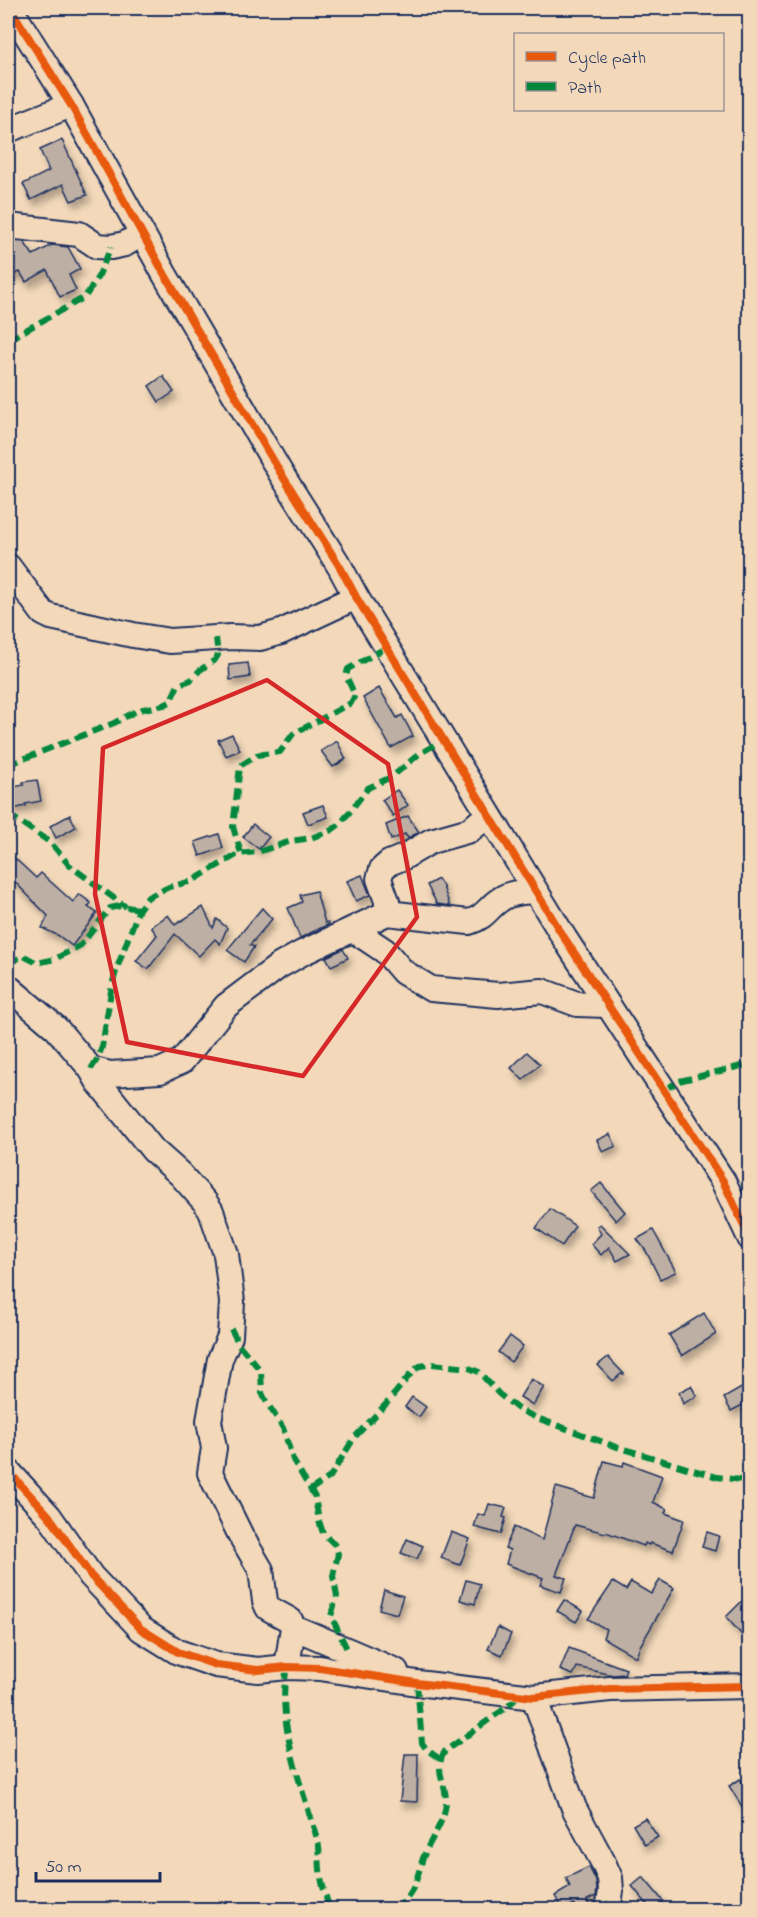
<svg xmlns="http://www.w3.org/2000/svg" width="757" height="1917" font-family="'Indie Flower',sans-serif">
	<style>
		.building { fill: #beafa4; stroke: #1b2f5e; stroke-width: 1.5; filter: url(#shadow) }
		.lines { fill: none; stroke-linecap: round; stroke-linejoin: round }
		.minor-casing { stroke: #1b2f5e; stroke-width: 28 }
		.minor { stroke: #f3d9ba; stroke-width: 24 }
		.quiet { stroke: #00873e; stroke-width: 6; stroke-dasharray: 12 6; stroke-linecap: butt }
		.cycleway-casing { stroke: #f3d9ba; stroke-width: 11 }
		.cycleway { stroke: #e8590c; stroke-width: 8 }
		.marked { fill: none; stroke: #d62828; stroke-width: 4.5; stroke-linejoin: round }
	</style>
	<defs>
		<filter id="shadow"><feDropShadow dx="3.5" dy="6" stdDeviation="3" flood-color="#0004"/></filter>
	</defs>
	<rect width="100%" height="100%" fill="#f3d9ba"/>
	<filter id="ink" filterUnits="userSpaceOnUse"><feTurbulence type="fractalNoise" baseFrequency=".0167" numOctaves="2"/><feDisplacementMap in="SourceGraphic" scale="12" xChannelSelector="R" yChannelSelector="G"/><feConvolveMatrix kernelMatrix="1 2 1 2 8 2 1 2 1" color-interpolation-filters="sRGB"/></filter>
	<g filter="url(#ink)">
		<g class="building">
			<polygon points="62,140 87,195 71,201 63,184 31,200 23,184 49,171 40,150"/>
			<polygon points="11,241 24,242 33,255 52,245 68,247 80,269 69,275 76,290 60,297 47,270 26,282 20,272 8,277 8,243"/>
			<polygon points="163,376 174,392 159,402 149,386"/>
			<polygon points="248,663 250,677 230,680 229,665"/>
			<polygon points="379,688 397,718 402,715 413,736 391,748 363,698"/>
			<polygon points="232,734 240,750 226,756 218,740"/>
			<polygon points="337,741 346,759 333,767 321,751"/>
			<polygon points="37,780 41,801 25,804 26,806 8,810 8,788 24,785 23,782"/>
			<polygon points="397,790 408,805 393,816 382,800"/>
			<polygon points="323,805 328,817 308,824 303,812"/>
			<polygon points="70,815 76,827 56,838 50,826"/>
			<polygon points="408,816 419,832 408,838 405,834 391,840 386,825"/>
			<polygon points="253,824 269,837 259,849 243,837"/>
			<polygon points="219,834 223,848 200,856 195,842"/>
			<polygon points="8,852 36,878 41,873 73,902 79,894 91,903 88,907 97,913 72,946 59,936 42,928 48,916 8,875"/>
			<polygon points="362,875 370,895 356,901 347,881"/>
			<polygon points="438,879 442,884 450,906 437,904 427,885"/>
			<polygon points="316,891 325,923 328,922 329,924 300,938 288,908 302,902 300,895"/>
			<polygon points="203,907 213,928 217,919 227,928 220,944 215,939 199,956 175,934 148,969 136,961 157,935 151,927 168,915 175,925"/>
			<polygon points="262,908 272,919 250,945 254,947 244,962 227,950"/>
			<polygon points="343,949 348,958 331,966 326,957"/>
			<polygon points="527,1052 540,1064 523,1080 511,1068"/>
			<polygon points="610,1134 616,1146 603,1152 597,1140"/>
			<polygon points="601,1183 625,1212 616,1221 591,1191"/>
			<polygon points="550,1209 575,1226 562,1246 536,1228"/>
			<polygon points="600,1224 630,1254 617,1261 609,1247 601,1255 591,1244 601,1234 597,1226"/>
			<polygon points="653,1230 676,1272 660,1279 646,1251 637,1239"/>
			<polygon points="704,1313 716,1334 682,1356 669,1335"/>
			<polygon points="510,1336 523,1346 511,1362 498,1352"/>
			<polygon points="608,1357 624,1374 621,1374 613,1381 598,1365"/>
			<polygon points="531,1379 544,1387 533,1405 520,1397"/>
			<polygon points="750,1383 750,1401 731,1411 724,1398"/>
			<polygon points="691,1386 697,1396 683,1404 679,1392"/>
			<polygon points="412,1397 426,1407 419,1417 405,1407"/>
			<polygon points="604,1461 623,1466 624,1462 662,1476 653,1502 667,1509 665,1513 684,1520 673,1551 650,1543 649,1545 645,1543 644,1546 606,1532 605,1533 575,1525 556,1575 566,1578 561,1592 540,1585 543,1578 506,1564 510,1550 505,1548 514,1527 542,1540 556,1487 594,1498"/>
			<polygon points="489,1504 506,1508 503,1517 506,1518 501,1534 474,1527 478,1514 485,1516"/>
			<polygon points="451,1532 470,1539 460,1565 441,1558"/>
			<polygon points="707,1532 719,1536 715,1551 702,1547"/>
			<polygon points="407,1539 423,1546 417,1559 401,1553"/>
			<polygon points="466,1580 480,1584 475,1604 460,1600"/>
			<polygon points="660,1580 674,1588 640,1646 636,1657 603,1638 606,1629 588,1619 613,1582 626,1590 631,1582 651,1594"/>
			<polygon points="384,1590 403,1596 397,1614 379,1609"/>
			<polygon points="564,1600 583,1611 576,1622 557,1611"/>
			<polygon points="743,1600 750,1607 750,1644 726,1617"/>
			<polygon points="498,1627 511,1634 502,1655 488,1649"/>
			<polygon points="569,1648 626,1669 624,1674 613,1675 577,1667 573,1675 560,1670"/>
			<polygon points="405,1754 418,1754 417,1802 400,1801"/>
			<polygon points="740,1779 750,1794 750,1819 729,1786"/>
			<polygon points="645,1818 658,1837 645,1845 633,1825"/>
			<polygon points="589,1867 596,1881 597,1890 596,1896 587,1900 592,1910 577,1910 574,1904 563,1910 555,1896 570,1887 566,1878"/>
			<polygon points="643,1877 663,1901 652,1910 632,1886"/>
		</g>
		<g class="lines">
			<defs>
				<g id="minor">
					<polyline points="10,8 71,105 165,275 280,472 340,567 356,597 565,939 723,1181 750,1238"/>
					<polyline points="8,130 71,105"/>
					<polyline points="8,226 79,234 97,246 111,247 125,244 142,234"/>
					<polyline points="8,566 43,613 51,617 133,635 170,641 231,637 260,638 281,632 356,597"/>
					<polyline points="387,913 387,901 379,879 382,869 389,863 404,857 431,841 470,830 488,815"/>
					<polyline points="351,931 358,933 385,951 403,972 431,989 498,995 542,991 577,1004 607,1005"/>
					<path d="M 8,987 L 56,1028 L 91,1069 L 110,1074 L 160,1071 L 182,1061 L 226,1006 L 279,966 L 302,953 L 387,913 L 469,922 C 486,917 488,907 501,899 C 511,892 524,892 535,891"/>
					<polyline points="91,1069 99,1083 153,1150 180,1174 205,1202 211,1211 226,1254 232,1302 230,1336 220,1359 209,1421 214,1448 210,1473 241,1536 261,1570 265,1601 268,1608 290,1620 293,1627 287,1667"/>
					<polyline points="8,1471 49,1516 91,1576 141,1629 178,1652 216,1665 258,1670 287,1667 320,1668 417,1683 534,1697 610,1689 750,1686"/>
					<polyline points="293,1627 396,1671"/>
					<polyline points="534,1697 574,1808 603,1862 610,1878 611,1891 608,1910"/>
				</g>
			</defs>
			<use href="#minor" class="minor-casing"/>
			<use href="#minor" class="minor"/>
			<g class="quiet">
				<polyline points="8,340 85,297 99,275 111,247"/>
				<polyline points="8,765 114,723 138,710 164,705 170,702 178,685 191,680 200,670 215,660 218,655 216,638"/>
				<polyline points="8,814 51,843 69,865 126,907"/>
				<polyline points="241,853 233,827 240,766 257,755 280,752 293,734 351,703 355,695 346,676 348,669 387,647"/>
				<polyline points="8,963 24,956 37,963 55,959 81,945 110,908 120,906 139,909"/>
				<polyline points="91,1069 98,1058 102,1047 112,985 117,968 139,909 148,897 169,887 192,881 238,854 258,852 291,841 311,838 332,830 341,823 368,788 393,776 419,754 443,740"/>
				<polyline points="664,1090 679,1081 750,1064"/>
				<polyline points="231,1329 240,1346 261,1371 262,1393 266,1401 283,1428 293,1460 315,1497 319,1521 323,1533 335,1545 338,1554 333,1576 337,1596 331,1616 347,1649"/>
				<polyline points="310,1490 330,1477 354,1438 387,1403 413,1371 420,1366 432,1364 469,1368 479,1372 499,1394 518,1409 537,1418 614,1446 717,1477 750,1481"/>
				<path d="M 287,1667 C 275,1726 304,1790 319,1846 C 320,1854 319,1862 320,1869 C 321,1883 326,1896 330,1910"/>
				<polyline points="417,1683 422,1743 427,1750 440,1759"/>
				<path d="M 395,1910 C 400,1905 405,1901 408,1896 C 418,1883 419,1867 425,1853 C 432,1837 446,1819 446,1801 C 446,1781 433,1770 445,1751 L 507,1707 L 519,1696"/>
				<polyline points="600,1910 609,1903"/>
			</g>
			<defs>
				<g id="cycleway">
					<polyline points="10,8 71,105 165,275 280,472 340,567 356,597 565,939 723,1181 750,1238"/>
					<polyline points="8,1471 49,1516 91,1576 141,1629 178,1652 216,1665 258,1670 287,1667 320,1668 417,1683 534,1697 610,1689 750,1686"/>
				</g>
			</defs>
			<use href="#cycleway" class="cycleway-casing"/>
			<use href="#cycleway" class="cycleway"/>
		</g>
	</g>
	<path class="marked" d="M 267,680 L 388,764 L 417,917 L 303,1076 L 127,1042 L 95,894 L 103,748 Z"/>
	<rect width="757" height="1917" fill="none" stroke="#f3d9ba" stroke-width="30"/>
	<rect x="15" y="15" width="727" height="1887" fill="none" stroke="#1b2f5e" stroke-width="2" filter="url(#ink)"/>
	<rect x="514" y="33" width="210" height="78" fill="#f3d9ba" stroke="#9d9595" stroke-width="1.5"/>
	<rect x="526" y="52" width="30" height="9" fill="#e8590c" stroke="#9d9595" stroke-width="1.5"/>
	<text x="568" y="63" font-size="18" fill="#1b2f5e">Cycle path</text>
	<rect x="526" y="82" width="30" height="9" fill="#00873e" stroke="#9d9595" stroke-width="1.5"/>
	<text x="568" y="93" font-size="18" fill="#1b2f5e">Path</text>
	<path d="M36 1872v9h124v-9" fill="none" stroke="#1b2f5e" stroke-width="3"/>
	<text x="45" y="1872" font-size="18" fill="#1b2f5e" stroke="#f3d9ba" stroke-width="4.5" paint-order="stroke">50 m</text>
</svg>
